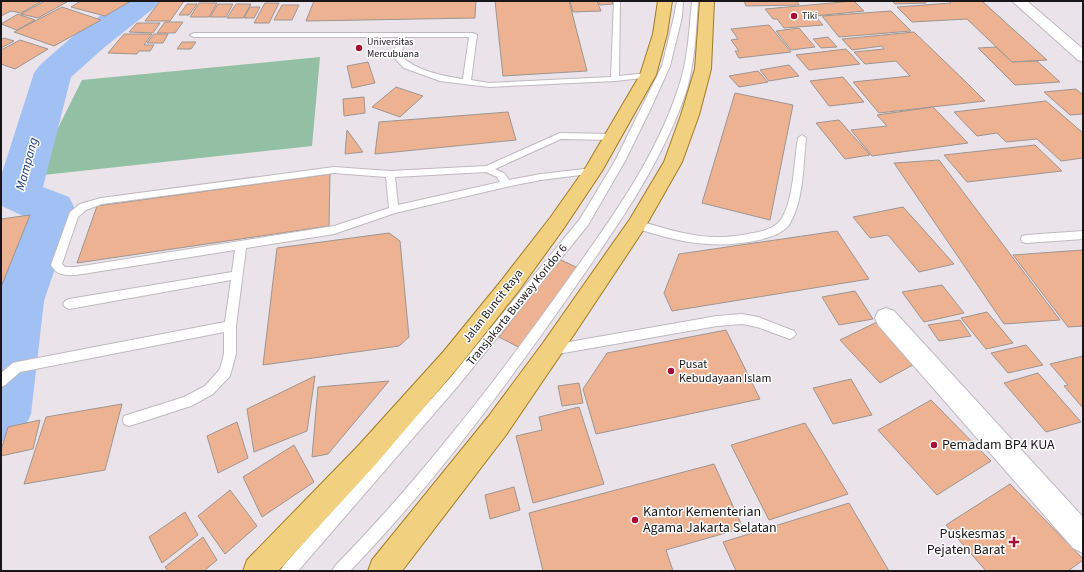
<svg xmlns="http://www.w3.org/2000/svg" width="1084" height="572" font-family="'Source Sans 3',sans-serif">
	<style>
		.green { fill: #93c0a4 }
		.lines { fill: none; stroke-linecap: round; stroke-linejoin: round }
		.river { fill: #a1c0f3; fill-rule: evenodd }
		.building { fill: #ecb291; stroke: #9f9591 }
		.lane-casing { stroke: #c0b9c0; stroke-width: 2 }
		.street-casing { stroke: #c0b9c0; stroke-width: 2 }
		.primary-casing { stroke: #a07b24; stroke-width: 2 }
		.lane { fill: #fff; fill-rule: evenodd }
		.street { fill: #fff; fill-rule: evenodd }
		.primary { fill: #f1d07f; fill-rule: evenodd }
		.poi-dot { fill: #a70e36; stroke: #fff; stroke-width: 1.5 }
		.labels { text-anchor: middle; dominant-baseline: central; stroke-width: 3; stroke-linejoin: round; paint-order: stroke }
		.far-poi-label { font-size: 10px; fill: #191619; stroke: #fff; text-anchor: start }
		.street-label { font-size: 12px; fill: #191619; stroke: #fff }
		.poi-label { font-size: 12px; fill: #191619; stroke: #fff; text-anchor: start }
		.water-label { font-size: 13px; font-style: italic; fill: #163975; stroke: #fff }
		.near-poi-label { font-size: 14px; fill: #191619; stroke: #fff; text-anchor: start }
	</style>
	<rect width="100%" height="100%" fill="#eae3ea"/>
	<polygon class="green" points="320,57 312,146 34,176 82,80"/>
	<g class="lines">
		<polygon class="river" points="121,1 159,1 154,8 106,46 71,77 43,187 69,197 75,209 44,301 31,414 22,434 1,442 1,277 25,217 2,206 1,176 34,73 40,65 80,30"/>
	</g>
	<g class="building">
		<polygon points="1,1 42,1 21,13 11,11 1,16"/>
		<polygon points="45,1 67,2 38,18 21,14"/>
		<polygon points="81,1 131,1 105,16 71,7"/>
		<polygon points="160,1 184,1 170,21 145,21"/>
		<polygon points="314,1 476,1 475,18 306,21"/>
		<polygon points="495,1 569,1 587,71 503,76"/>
		<polygon points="570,1 597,1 601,11 573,12"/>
		<polygon points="598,1 612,1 613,4 600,5"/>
		<polygon points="744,1 797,1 799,5 746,6"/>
		<polygon points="854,1 864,11 815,16 823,25 784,28 777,19 773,19 765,9"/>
		<polygon points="892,1 925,1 926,3 895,4"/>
		<polygon points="949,1 982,1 1047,60 1012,62 967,19 912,22 897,7 951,3"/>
		<polygon points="199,3 217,3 209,17 190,17"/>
		<polygon points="265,3 279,3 269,23 254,23"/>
		<polygon points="187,4 197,4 189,15 179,15"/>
		<polygon points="218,4 233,4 226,17 210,17"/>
		<polygon points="236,4 251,4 243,18 227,18"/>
		<polygon points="282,5 299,5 292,20 274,20"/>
		<polygon points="62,7 101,20 54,46 14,32"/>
		<polygon points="250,7 260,7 254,18 244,18"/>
		<polygon points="891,11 911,31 839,37 822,16"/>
		<polygon points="18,14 35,20 17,30 1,24"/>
		<polygon points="165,22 183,22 175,33 157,33"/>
		<polygon points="137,23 160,23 153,33 129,32"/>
		<polygon points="769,25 791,52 739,58 735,51 739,51 731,40 738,39 731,29"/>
		<polygon points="799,28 815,47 791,50 776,31"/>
		<polygon points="914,32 966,82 985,101 879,113 853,82 910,76 896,61 865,64 854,52 884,49 882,46 852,50 842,39"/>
		<polygon points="124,34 152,34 144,45 154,45 150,51 139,51 137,54 108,53"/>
		<polygon points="154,34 168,34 163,43 147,43"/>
		<polygon points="828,37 837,47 821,48 813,39"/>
		<polygon points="4,38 14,41 1,48 1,39"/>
		<polygon points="20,40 48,49 15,69 1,64 1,50"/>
		<polygon points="182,42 196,42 191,49 177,49"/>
		<polygon points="996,47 1012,62 1037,61 1060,82 1015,85 978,48"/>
		<polygon points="846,49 860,64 809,70 796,55"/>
		<polygon points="368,62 375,83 352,88 347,66"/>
		<polygon points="789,65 799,76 769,81 760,70"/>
		<polygon points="758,71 768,82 739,87 729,76"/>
		<polygon points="843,77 864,102 829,106 810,81"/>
		<polygon points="396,87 423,96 400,117 372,107"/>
		<polygon points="1076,89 1083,95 1083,114 1070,115 1044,92"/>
		<polygon points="735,93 793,105 770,220 702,203"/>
		<polygon points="364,97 365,113 344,116 343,99"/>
		<polygon points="1046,101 1083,133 1083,158 1061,161 1037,139 1006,142 997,133 977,136 954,112"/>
		<polygon points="933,107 968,143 872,156 851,130 887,126 877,115"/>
		<polygon points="508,112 516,140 375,154 379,122"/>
		<polygon points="839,120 870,155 845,159 816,123"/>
		<polygon points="347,130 363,152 345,154"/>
		<polygon points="1035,145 1062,171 967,182 944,155"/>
		<polygon points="939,160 1060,320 1004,324 894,163"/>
		<polygon points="330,174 329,226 77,263 97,206"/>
		<polygon points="903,207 922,228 954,264 919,272 888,235 870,238 853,217"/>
		<polygon points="30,215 1,287 1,219"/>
		<polygon points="837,231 869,279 672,311 664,293 679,254"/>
		<polygon points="389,233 400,241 409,337 399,346 263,365 277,248"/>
		<polygon points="1083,250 1083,326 1068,327 1013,255"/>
		<polygon points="559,259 578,268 520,348 499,337"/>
		<polygon points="942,285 964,313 924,322 902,292"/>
		<polygon points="855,291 873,319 839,325 822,297"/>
		<polygon points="987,312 1013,343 986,349 961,318"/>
		<polygon points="960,320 971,336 939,341 928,325"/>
		<polygon points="879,321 920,361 880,383 840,340"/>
		<polygon points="726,330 760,399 596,434 583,389 607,353"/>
		<polygon points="1026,345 1043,365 1008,373 991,353"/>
		<polygon points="1083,356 1083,408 1064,386 1068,385 1050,364"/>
		<polygon points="1038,373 1081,422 1046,432 1004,383"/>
		<polygon points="315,376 307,431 254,452 247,409"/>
		<polygon points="851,379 872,415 833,424 813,388"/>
		<polygon points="389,381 328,454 312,457 318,387"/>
		<polygon points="579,383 583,403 562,406 558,386"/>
		<polygon points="931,400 991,461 937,495 878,430"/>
		<polygon points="122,404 105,470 24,484 46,417"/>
		<polygon points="579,407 604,484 533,503 516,436 542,430 539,417"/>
		<polygon points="40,420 33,449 1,456 1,450 8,427"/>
		<polygon points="237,422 248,458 218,473 207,436"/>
		<polygon points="805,423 848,494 769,520 731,445"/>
		<polygon points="294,445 314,482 262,517 243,477"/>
		<polygon points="714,464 743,528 666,550 673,571 543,571 529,513"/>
		<polygon points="1010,484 1083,559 1083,560 1068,571 986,571 946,525"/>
		<polygon points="514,487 520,510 490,519 485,495"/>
		<polygon points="230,490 257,526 225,554 198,516"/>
		<polygon points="849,503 889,571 736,571 723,542"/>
		<polygon points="185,512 198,535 162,563 149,537"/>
		<polygon points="203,537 217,560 204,571 168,571 165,567"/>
	</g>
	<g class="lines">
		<defs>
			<g id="lane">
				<path d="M 614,1 L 620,1 L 619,76 L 648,73 L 651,73 L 651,77 L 615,81 L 489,87 L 440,81 L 404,68 L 393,57 L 398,37 L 194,37 L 190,35 L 194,33 L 473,33 L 477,35 L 471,80 L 489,83 L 611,77 ZM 405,37 L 469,37 L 463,79 C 442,76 417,71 401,56 Z"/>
				<polygon points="677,1 683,1 682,17 670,66 651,108 625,161 588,225 458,386 298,571 280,571 283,566 450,378 580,219 615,161 662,66 674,17"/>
				<path d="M 692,1 L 698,1 C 696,31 695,63 686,92 C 661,166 615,229 571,293 C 503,390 433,485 350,571 L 332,571 L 335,566 C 419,480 492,386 562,288 C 606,226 652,165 677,92 C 688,63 689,31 692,1 Z"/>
				<path d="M 560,133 L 613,134 L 617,137 L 613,140 L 561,139 L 495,169 L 504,173 L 509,180 L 541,174 L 593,168 L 596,169 L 598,171 L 596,173 L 541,180 L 506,187 L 395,213 L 334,234 L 246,248 L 236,326 L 236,354 L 230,376 L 213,394 L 191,406 L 129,426 L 124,424 L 123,420 L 124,416 L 184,397 L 205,386 L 220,369 L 224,354 L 224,332 L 20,372 L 5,385 L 1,387 L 1,373 L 13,363 L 17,362 L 225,322 L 231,280 L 69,309 L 65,307 L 63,304 L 65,301 L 69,299 L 232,272 L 235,250 L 76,275 C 65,275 57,276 51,265 L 70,212 L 80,204 L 101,198 L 334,167 L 390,171 L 486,166 ZM 486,172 L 497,177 L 500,182 L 398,205 L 395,177 ZM 334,173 L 386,177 L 389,208 L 334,226 L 76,267 L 65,267 L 62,264 L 78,217 L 86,210 L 102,204 Z"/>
				<path d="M 802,135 L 806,138 C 803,165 804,201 789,225 C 782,234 770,237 759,240 C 715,250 675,242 633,227 L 632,224 L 633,221 L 637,220 C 677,233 711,243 753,233 C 764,231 776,228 782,218 C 794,198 794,161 798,138 Z"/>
				<polygon points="1083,231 1083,239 1026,243 1022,242 1021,239 1022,236 1026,235"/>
				<polygon points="742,314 758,317 794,331 796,334 794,337 790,339 757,327 742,324 717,326 552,355 548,354 546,350 548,346 552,345 717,316"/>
			</g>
			<g id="street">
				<polygon points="1012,1 1027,1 1083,49 1083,62 1078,60"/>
				<polygon points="886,308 894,311 1083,517 1083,553 1073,548 878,325 875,318 878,311"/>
			</g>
			<g id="primary">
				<polygon points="658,1 672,1 667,34 656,75 602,171 564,228 517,293 460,365 376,464 278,571 243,571 247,560 358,446 444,351 501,281 550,218 586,167 640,75 653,34"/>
				<polygon points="700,1 714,1 711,69 699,115 682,162 644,229 559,357 506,435 402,571 368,571 372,560 488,417 543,343 630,219 664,162 681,115 695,69"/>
			</g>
		</defs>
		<use href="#lane" class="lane-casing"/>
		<use href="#street" class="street-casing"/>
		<use href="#primary" class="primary-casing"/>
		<use href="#lane" class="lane"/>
		<use href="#street" class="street"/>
		<use href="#primary" class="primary"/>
	</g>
	<g class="poi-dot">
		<circle cx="794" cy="16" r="4"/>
		<circle cx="359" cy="48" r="4"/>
		<circle cx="671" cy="371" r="4"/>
		<circle cx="934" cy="445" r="4"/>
		<circle cx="635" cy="520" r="4"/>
		<path d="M1012 536h4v4h4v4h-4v4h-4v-4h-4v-4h4z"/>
	</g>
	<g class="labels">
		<g class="far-poi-label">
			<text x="802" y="16">Tiki</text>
			<text x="367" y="42">Universitas<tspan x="367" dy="12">Mercubuana</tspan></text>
		</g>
		<g class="street-label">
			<text transform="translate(517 305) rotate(-51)">Transjakarta Busway Koridor 6</text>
			<text transform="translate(493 306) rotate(-52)">Jalan Buncit Raya</text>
		</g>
		<g class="poi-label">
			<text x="679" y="364">Pusat<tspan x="679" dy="14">Kebudayaan Islam</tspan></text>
		</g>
		<g class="water-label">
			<text transform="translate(27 164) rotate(-75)">Mampang</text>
		</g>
		<g class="near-poi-label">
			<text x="942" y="445">Pemadam BP4 KUA</text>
			<text x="643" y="512">Kantor Kementerian<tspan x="643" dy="16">Agama Jakarta Selatan</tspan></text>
			<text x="1005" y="534" text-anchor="end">Puskesmas<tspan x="1005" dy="16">Pejaten Barat</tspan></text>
		</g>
	</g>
	<rect width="1084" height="572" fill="none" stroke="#191619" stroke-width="4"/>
</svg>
